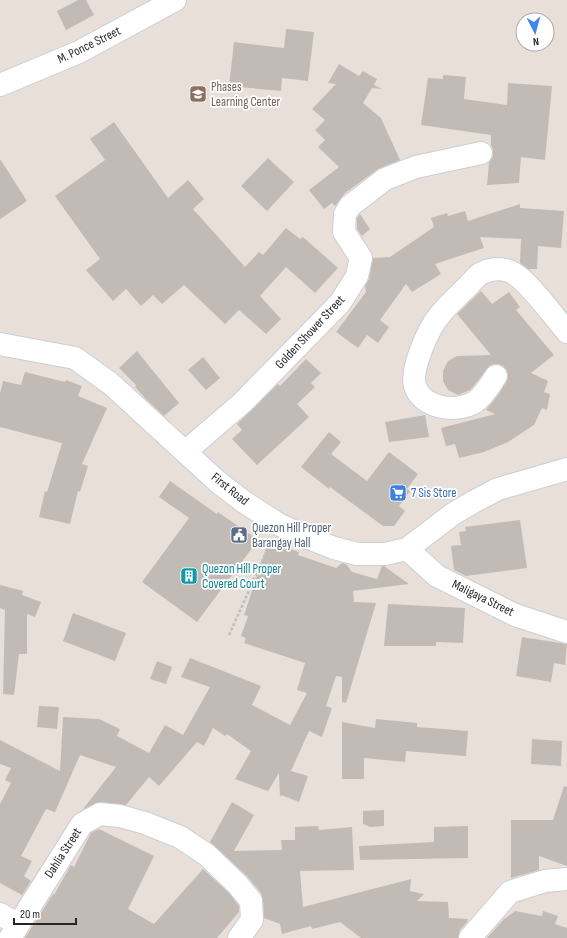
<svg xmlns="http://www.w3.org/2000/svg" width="567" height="938" font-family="'Sofia Sans Condensed',sans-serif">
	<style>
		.building { fill: #c2bbb5 }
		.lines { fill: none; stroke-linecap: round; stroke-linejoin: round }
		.minor-casing { stroke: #c8cfd9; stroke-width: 24 }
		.path { stroke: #bebebe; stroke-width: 2.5; stroke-dasharray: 3 2; stroke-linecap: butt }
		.minor { stroke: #fff; stroke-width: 22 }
		.labels { text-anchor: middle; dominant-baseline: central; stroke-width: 3.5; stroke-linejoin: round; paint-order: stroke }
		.street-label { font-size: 13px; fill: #272727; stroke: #fff }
		.education-label { font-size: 13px; fill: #785e54; stroke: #fff; text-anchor: start }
		.shop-label { font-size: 13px; fill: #366cbe; stroke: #fff; text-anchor: start }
		.service-label { font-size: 13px; fill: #4e5e75; stroke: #fff; text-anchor: start }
		.culture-label { font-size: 13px; fill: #0d838f; stroke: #fff; text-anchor: start }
	</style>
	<rect width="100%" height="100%" fill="#e9dfd9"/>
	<g class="building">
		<polygon points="78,0 86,0 94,15 66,30 57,11"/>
		<polygon points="286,29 314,32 308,81 282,78 281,91 229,86 234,42 284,48"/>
		<polygon points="339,64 359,76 363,71 377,79 374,85 382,89 372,88 363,103 381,118 400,160 378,169 345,193 335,206 332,203 324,209 309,190 339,167 318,147 325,140 315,130 325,120 312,109 336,84 328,83"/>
		<polygon points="443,75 466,77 464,99 507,105 508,83 552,86 545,160 521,157 519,183 487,185 489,163 493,156 493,150 491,145 491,135 421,125 428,78 443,79"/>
		<polygon points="114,122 168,198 188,180 204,199 193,209 245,267 259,252 263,255 286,228 300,239 303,237 338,268 315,293 286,267 260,296 281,319 266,334 239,310 225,324 184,285 162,304 153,295 141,306 126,289 113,301 86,270 100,259 55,196 105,160 90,139"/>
		<polygon points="268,158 294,182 267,211 241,186"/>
		<polygon points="0,159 27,201 0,219"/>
		<polygon points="520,204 520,208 564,211 561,248 538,246 537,269 528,269 520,263 521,239 480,237 484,248 435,264 441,274 412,292 406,284 380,320 389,327 378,343 367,335 358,348 336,332 366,292 365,286 369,279 373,258 390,257 434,227 431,218 447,213 448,216 465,211 468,221"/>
		<polygon points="360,214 370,229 362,236 357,229 357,218"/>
		<polygon points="481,291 492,304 509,292 520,307 516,310 554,355 531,373 548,381 544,392 550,394 547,410 542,408 534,425 508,442 484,452 459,458 455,444 446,446 441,428 495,414 486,410 499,394 508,377 507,371 503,366 497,364 491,365 470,390 458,395 448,390 443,381 443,371 448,361 457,356 491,355 457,314"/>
		<polygon points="137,351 179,403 164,416 145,398 135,387 136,385 119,368"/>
		<polygon points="203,357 220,378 206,390 188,370"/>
		<polygon points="306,359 321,373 311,383 315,387 297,404 309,417 257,465 232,439 242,430 237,424 278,384 280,386"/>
		<polygon points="25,372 65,382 66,380 82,386 78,396 107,408 82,464 88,466 80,492 78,491 70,524 39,517 45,491 47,492 62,443 0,427 0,393 3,381 21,385"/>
		<polygon points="425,415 429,437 389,442 385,422"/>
		<polygon points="329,432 341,442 331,454 367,481 389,452 418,474 407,489 410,491 399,506 405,511 394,526 383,526 330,487 329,489 301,467"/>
		<polygon points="170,481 217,514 218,512 258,540 197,622 142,582 189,518 159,497"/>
		<polygon points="520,520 527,568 466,576 454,570 451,546 461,545 459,532 466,531 465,527"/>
		<polygon points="268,542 299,552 298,555 336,568 342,563 346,564 352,572 377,579 382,566 384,566 409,584 353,591 354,602 376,603 346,703 342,702 342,677 336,676 326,706 332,708 322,737 309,731 291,771 308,776 299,802 281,795 280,797 279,773 268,791 235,779 251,751 227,734 225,736 213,728 204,746 197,742 159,786 149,777 126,805 101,802 83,809 116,767 80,755 55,812 46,809 21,856 32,861 24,876 31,881 22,895 0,883 0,804 11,783 5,780 11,768 0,764 0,740 60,771 63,717 99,719 120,729 117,736 149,753 165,725 183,735 210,687 181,677 190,658 261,686 252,705 290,725 307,693 297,690 305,663 244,643 246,638 241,636 248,616 244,615"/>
		<polygon points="0,585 23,591 22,595 41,602 35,617 27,614 27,654 19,654 14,695 3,694 5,610 0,608"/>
		<polygon points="388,604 465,608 463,643 436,642 436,646 384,646"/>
		<polygon points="73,613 126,633 115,661 63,641"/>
		<polygon points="522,637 567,644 565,665 554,663 551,682 516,676"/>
		<polygon points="157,661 172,667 166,684 150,679"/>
		<polygon points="39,706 59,707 57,729 37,727"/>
		<polygon points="376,719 417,723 417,727 468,731 466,756 406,751 405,762 364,758 364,779 342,779 342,722 375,728"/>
		<polygon points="532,739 562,741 561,766 531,764"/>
		<polygon points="564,786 567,787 567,866 539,856 539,870 511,878 511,820 553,820"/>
		<polygon points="232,802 254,815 234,851 282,850 281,840 295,840 295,827 318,826 319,830 352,827 354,870 300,871 303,907 411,879 410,891 424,894 417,901 448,902 449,918 468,919 467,922 460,930 458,938 361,938 340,922 312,929 311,926 282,934 280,924 264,918 263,900 261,893 247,876 210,842"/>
		<polygon points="384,810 384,826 370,827 363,824 363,811"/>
		<polygon points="468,826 468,858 360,860 359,846 434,842 434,827"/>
		<polygon points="99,829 154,856 128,909 154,924 203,869 229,893 239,906 239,912 217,938 25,938 53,894 54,895 71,865 74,867 91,833"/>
		<polygon points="515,911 542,916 543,911 558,916 555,924 567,928 567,938 487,938 503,920"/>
	</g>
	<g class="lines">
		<defs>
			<g id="minor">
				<polyline points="0,85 79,52 175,0"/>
				<polyline points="0,344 75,358 111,384 218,482 244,502 280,525 306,537 334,548 357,554 385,554 407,549 453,514 475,501 498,489 567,469"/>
				<path d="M 496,376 C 490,385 484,396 475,402 C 457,413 422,409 415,386 C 410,369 429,328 439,316 C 448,305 459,295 469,285 C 473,281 477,275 482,273 C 490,269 500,268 509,271 C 526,277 554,317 567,332"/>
				<polyline points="186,451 242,403 340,303 357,276 361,258 344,232 345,214 350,206 385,179 416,167 481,153"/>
				<polyline points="407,549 437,576 515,615 567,632"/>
				<polyline points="0,914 17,924"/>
				<polyline points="10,938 82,824 100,814 120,816 145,823 180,837 207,855 238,885 251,901 252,920 239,938"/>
				<polyline points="470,938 510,892 545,881 567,879"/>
			</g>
		</defs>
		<use href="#minor" class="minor-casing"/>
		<polyline class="path" points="229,635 270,544"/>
		<use href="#minor" class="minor"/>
	</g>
	<defs>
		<symbol id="school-square" viewBox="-11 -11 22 22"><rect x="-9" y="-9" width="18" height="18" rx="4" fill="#8d6e63" stroke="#fff"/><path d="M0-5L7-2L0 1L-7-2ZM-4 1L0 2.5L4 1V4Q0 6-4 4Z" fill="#fff"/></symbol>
		<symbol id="supermarket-square" viewBox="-11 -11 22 22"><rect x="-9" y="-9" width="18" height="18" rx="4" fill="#3f7fe0" stroke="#fff"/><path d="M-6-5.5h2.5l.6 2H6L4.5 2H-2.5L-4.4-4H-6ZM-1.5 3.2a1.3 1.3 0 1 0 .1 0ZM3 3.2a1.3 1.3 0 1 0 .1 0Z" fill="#fff"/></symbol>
		<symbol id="civic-square" viewBox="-11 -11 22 22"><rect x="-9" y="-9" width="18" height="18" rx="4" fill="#5c6f8a" stroke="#fff"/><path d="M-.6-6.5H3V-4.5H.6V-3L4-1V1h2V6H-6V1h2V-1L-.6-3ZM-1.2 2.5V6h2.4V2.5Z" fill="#fff"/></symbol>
		<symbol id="building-square" viewBox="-11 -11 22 22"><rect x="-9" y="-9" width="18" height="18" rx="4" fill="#0f9aa8" stroke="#fff"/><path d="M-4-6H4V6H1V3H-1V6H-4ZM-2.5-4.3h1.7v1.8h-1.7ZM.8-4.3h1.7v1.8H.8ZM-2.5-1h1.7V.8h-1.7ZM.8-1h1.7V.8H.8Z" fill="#fff"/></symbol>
	</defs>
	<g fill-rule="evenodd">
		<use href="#school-square" x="188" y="84" width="20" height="20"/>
		<use href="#supermarket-square" x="388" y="483" width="20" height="20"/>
		<use href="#civic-square" x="229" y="525" width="20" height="20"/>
		<use href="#building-square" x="179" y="566" width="20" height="20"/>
	</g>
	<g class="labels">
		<g class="street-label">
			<text transform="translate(89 45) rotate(-26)">M. Ponce Street</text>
			<text transform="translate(310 332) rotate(-47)">Golden Shower Street</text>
			<text transform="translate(230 489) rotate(39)">First Road</text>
			<text transform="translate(483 598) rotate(26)">Maligaya Street</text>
			<text transform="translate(63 853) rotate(-57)">Dahlia Street</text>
		</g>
		<g class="education-label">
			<text x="211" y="87">Phases<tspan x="211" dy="15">Learning Center</tspan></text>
		</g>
		<g class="shop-label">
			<text x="411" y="493">7 Sis Store</text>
		</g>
		<g class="service-label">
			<text x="252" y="528">Quezon Hill Proper<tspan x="252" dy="15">Barangay Hall</tspan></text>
		</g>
		<g class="culture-label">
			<text x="202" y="569">Quezon Hill Proper<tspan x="202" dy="15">Covered Court</tspan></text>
		</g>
	</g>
	<g transform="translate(535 32) rotate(174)"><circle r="19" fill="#ffffff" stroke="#a9a9a9"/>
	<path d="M0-3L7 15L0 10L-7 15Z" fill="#4185ef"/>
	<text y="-6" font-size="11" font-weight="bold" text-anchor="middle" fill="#272727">N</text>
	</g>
	<path d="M14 918v6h62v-6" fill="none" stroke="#272727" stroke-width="2"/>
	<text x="20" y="918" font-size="12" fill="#272727" stroke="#ffffff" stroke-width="3" paint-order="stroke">20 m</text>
</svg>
